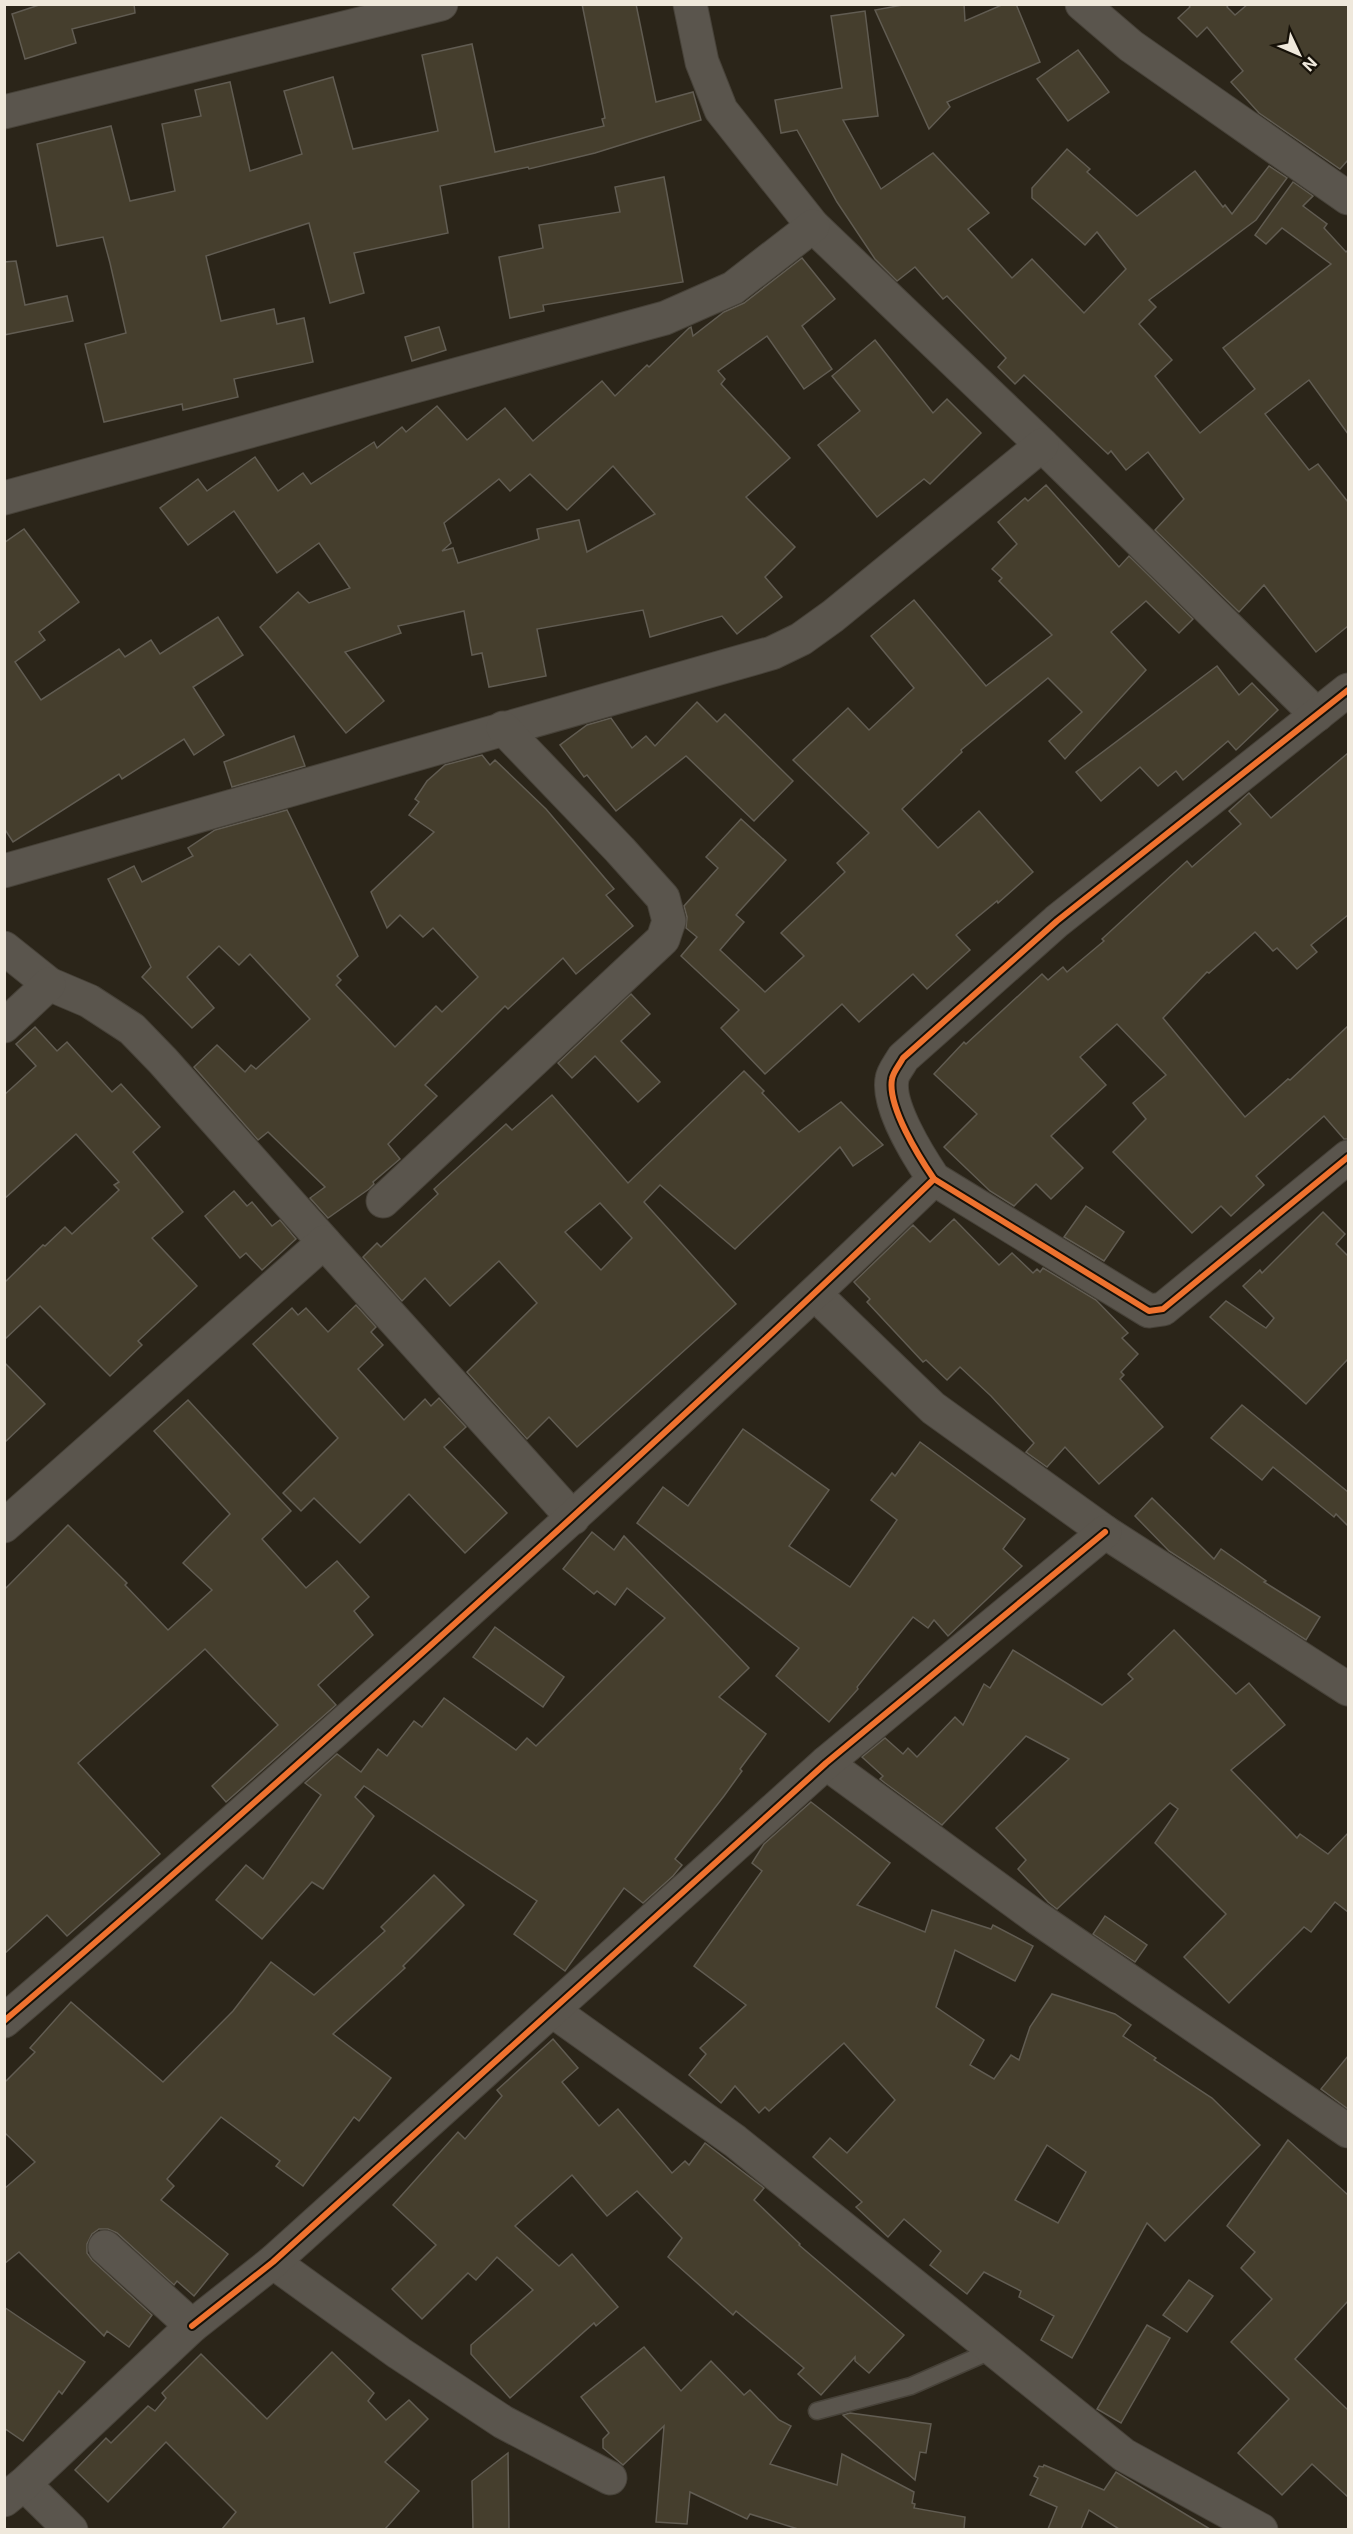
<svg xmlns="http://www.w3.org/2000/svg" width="1353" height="2534" font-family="Inter,sans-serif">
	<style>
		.building { fill: #453e2d; stroke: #615c52; stroke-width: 1.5; fill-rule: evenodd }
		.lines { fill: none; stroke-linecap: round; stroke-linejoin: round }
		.lane-casing { stroke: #474239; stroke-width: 19 }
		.street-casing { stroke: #474239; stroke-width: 35 }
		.lane { stroke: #5a554d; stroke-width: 16 }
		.street { stroke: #5a554d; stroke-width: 33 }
		.cycleway-casing { stroke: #161108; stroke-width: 10 }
		.cycleway { stroke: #ef722f; stroke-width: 6 }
	</style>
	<rect width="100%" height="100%" fill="#2b2519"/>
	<g class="building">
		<polygon points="42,4 134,4 135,13 72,29 76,43 25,59 12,14"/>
		<polygon points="582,4 636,4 656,102 693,92 701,120 595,153 529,169 528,167 440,186 448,233 354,253 364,293 330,303 309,223 206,256 221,321 274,309 277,324 304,318 313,362 234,379 238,397 183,410 182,404 104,422 85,344 126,333 110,263 103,237 57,246 37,144 111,126 130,201 175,191 162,124 201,116 195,90 230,82 250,171 302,154 284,91 333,77 353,149 438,131 422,55 472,44 495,152 604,126 602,119 605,118"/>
		<polygon points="908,4 964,4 965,21 1004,4 1016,4 1040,62 947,102 950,107 929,129 875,10"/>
		<polygon points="1188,4 1229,4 1227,7 1235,15 1248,4 1348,4 1348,160 1340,169 1259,113 1231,82 1243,71 1207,27 1197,37 1178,18 1190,7"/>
		<polygon points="865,11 878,116 843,120 881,189 933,153 989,213 968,229 1012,278 1032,259 1084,313 1126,269 1097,232 1085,245 1032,198 1032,188 1067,149 1090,169 1087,172 1137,216 1195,171 1223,207 1225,205 1232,214 1269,166 1287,178 1256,220 1149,300 1156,307 1139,324 1172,360 1155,376 1200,433 1255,389 1223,348 1331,264 1282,228 1266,244 1255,235 1293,182 1313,196 1303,206 1327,224 1324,228 1346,252 1348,250 1348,434 1309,380 1265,414 1309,470 1318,464 1348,502 1348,626 1316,652 1264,585 1239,612 1155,530 1184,499 1148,452 1126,470 1111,451 1108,454 1024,375 1015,384 998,367 1006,358 947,296 943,299 915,267 897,281 875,259 837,202 797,130 781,133 775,100 842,88 831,16"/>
		<polygon points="1078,50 1109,92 1068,121 1037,79"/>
		<polygon points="664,177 683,282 543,305 544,311 510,318 499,257 543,248 539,225 620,212 615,187"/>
		<path d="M 802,258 L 835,299 L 802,326 L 832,369 L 804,389 L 767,336 L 718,371 L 725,379 L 721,384 L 790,458 L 746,497 L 795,547 L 765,577 L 782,597 L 737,634 L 722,616 L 650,637 L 643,610 L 537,629 L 546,676 L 489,687 L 482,653 L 472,655 L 464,611 L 398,626 L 401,633 L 345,652 L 384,701 L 346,733 L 260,627 L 298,592 L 309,603 L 350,588 L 319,543 L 277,573 L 234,511 L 188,545 L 160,508 L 198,479 L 207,491 L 255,457 L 278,491 L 303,473 L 311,484 L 374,442 L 377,448 L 402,427 L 406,432 L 437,406 L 467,440 L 505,408 L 533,441 L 602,381 L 615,396 L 647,365 L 649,367 L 689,328 L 691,327 L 693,336 L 724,312 L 744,303 ZM 613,466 L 655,514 L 587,552 L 579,520 L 537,529 L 539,539 L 458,563 L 453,548 L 442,551 L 451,543 L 444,523 L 499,479 L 510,491 L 530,474 L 567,510 Z"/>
		<polygon points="16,261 25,305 67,296 73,321 4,335 4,262"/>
		<polygon points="439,327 446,350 412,361 405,337"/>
		<polygon points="875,340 933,413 947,399 981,433 930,484 924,479 877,517 818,445 860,411 832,376"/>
		<polygon points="1046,485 1119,567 1129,556 1193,619 1179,633 1146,601 1111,632 1146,670 1065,759 1049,741 1082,712 1048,678 961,750 962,752 902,809 938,848 979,811 1033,872 998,903 997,901 956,935 970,950 927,989 913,974 859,1022 842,1004 765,1074 721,1028 739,1010 681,956 697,937 686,928 687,917 684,906 718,868 706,857 741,819 786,860 736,915 744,922 720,950 765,992 804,956 781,933 845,872 837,863 869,833 793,760 848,708 869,730 914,688 871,636 914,600 986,686 1052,635 999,581 1002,578 992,569 1017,544 998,522 1025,498 1028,501"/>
		<polygon points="24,529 79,602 39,632 45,640 15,662 41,700 119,649 125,657 151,640 160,654 218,617 243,655 193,687 224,735 194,755 184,739 122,779 119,774 13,842 4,828 4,543"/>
		<polygon points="1217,666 1239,695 1252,683 1278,710 1236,750 1228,741 1183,780 1176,771 1158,786 1140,767 1101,801 1076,772"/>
		<polygon points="697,702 717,722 725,714 793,781 754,821 686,756 616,811 587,775 584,777 560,745 587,725 611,718 632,748 646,736 655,746"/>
		<polygon points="294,736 305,766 232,787 224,762"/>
		<polygon points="1348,753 1348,915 1311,945 1317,952 1297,969 1277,948 1273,951 1255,932 1209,973 1207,972 1163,1018 1245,1117 1288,1079 1290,1080 1348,1026 1348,1139 1344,1139 1324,1116 1256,1176 1264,1185 1231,1216 1221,1206 1192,1233 1113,1152 1146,1119 1133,1103 1166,1075 1117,1024 1080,1057 1106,1085 1051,1136 1083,1168 1051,1199 1036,1184 1014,1206 990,1191 944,1147 977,1114 934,1074 964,1042 966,1044 1042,974 1048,980 1063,967 1067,972 1104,941 1102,939 1187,861 1192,867 1241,824 1229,811 1249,793 1271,818"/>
		<polygon points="482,755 490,765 495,760 546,809 614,889 606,895 633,926 576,974 563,958 508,1009 505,1006 425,1085 437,1096 388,1144 400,1159 373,1182 374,1184 369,1189 328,1218 310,1198 325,1187 268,1132 258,1140 194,1067 217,1045 245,1072 251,1065 256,1069 310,1019 250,954 239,965 219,946 187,977 214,1008 192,1028 142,977 151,967 108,879 134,866 142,882 193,856 188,848 215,830 287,810 358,956 337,976 341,980 336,985 395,1047 436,1006 442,1012 478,977 433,928 423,937 400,915 387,928 371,892 434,832 409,815 419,802 415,799 427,781 445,765"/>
		<polygon points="631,994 650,1014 621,1041 660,1082 638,1102 595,1056 572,1078 558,1063"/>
		<polygon points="35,1027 57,1051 67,1042 112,1092 121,1084 160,1127 133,1152 183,1212 152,1238 197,1286 138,1341 142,1345 110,1376 40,1306 4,1340 4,1283 43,1245 45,1246 65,1227 72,1234 119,1190 114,1185 119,1182 76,1134 4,1199 4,1095 36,1066 16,1044"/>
		<path d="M 744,1071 L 764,1091 L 762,1093 L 799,1132 L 841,1102 L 883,1145 L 853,1166 L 840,1147 L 735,1249 L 660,1185 L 644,1202 L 736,1304 L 577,1447 L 549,1417 L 527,1439 L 467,1372 L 537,1303 L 499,1261 L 450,1306 L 425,1278 L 402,1301 L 363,1257 L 377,1243 L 381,1247 L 438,1194 L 434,1189 L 506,1124 L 512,1130 L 552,1095 L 628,1183 ZM 600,1203 L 632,1238 L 601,1270 L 565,1232 Z"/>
		<polygon points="234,1191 247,1206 252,1202 272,1226 280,1220 296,1239 262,1270 246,1253 240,1258 205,1216"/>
		<polygon points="1086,1206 1124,1232 1104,1261 1064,1237"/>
		<polygon points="1323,1212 1345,1234 1336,1244 1348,1256 1348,1359 1306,1404 1210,1317 1226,1301 1266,1328 1274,1318 1243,1286 1260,1270 1262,1273"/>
		<polygon points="954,1219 999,1265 1012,1253 1033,1273 1037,1269 1040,1272 1043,1268 1096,1300 1128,1333 1122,1338 1138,1354 1121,1372 1124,1375 1120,1379 1163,1427 1099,1484 1065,1447 1047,1467 1026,1452 1034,1443 991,1396 960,1367 947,1380 926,1360 923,1362 867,1302 870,1299 854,1282 913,1225 930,1242"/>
		<polygon points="356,1305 376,1327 371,1332 383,1345 358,1369 404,1420 425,1399 431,1406 439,1398 466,1427 444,1447 507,1513 465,1553 409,1494 360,1543 314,1498 301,1511 283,1493 338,1438 253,1344 292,1308 298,1315 306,1308 328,1332"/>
		<polygon points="4,1362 45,1404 4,1443"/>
		<polygon points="188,1400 291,1511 262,1539 306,1588 337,1561 369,1597 354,1611 373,1635 318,1685 336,1705 226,1802 212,1786 278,1725 205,1649 78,1763 160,1854 67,1936 47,1915 4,1954 4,1590 68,1525 127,1583 125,1585 168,1630 212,1590 183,1563 230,1514 154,1431"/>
		<polygon points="1242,1405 1348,1492 1348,1526 1336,1514 1334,1517 1273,1467 1262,1480 1211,1438"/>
		<polygon points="743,1429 829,1490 789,1546 850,1587 897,1520 871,1500 892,1473 895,1476 920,1442 1025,1519 1003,1549 1022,1566 948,1636 934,1620 928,1628 913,1617 857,1687 858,1689 829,1722 776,1676 799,1648 637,1523 663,1487 688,1506"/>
		<polygon points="1152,1498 1214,1559 1221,1549 1266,1581 1264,1582 1320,1617 1306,1640 1169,1551 1135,1516"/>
		<polygon points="592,1532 614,1550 624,1536 749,1668 719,1697 766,1734 740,1769 742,1771 724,1796 675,1859 682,1865 673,1876 643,1903 624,1888 565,1971 514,1934 537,1901 364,1786 355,1797 374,1816 323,1889 312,1882 262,1939 216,1900 246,1865 263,1879 321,1795 305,1783 337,1754 361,1772 378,1749 387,1756 414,1721 422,1727 444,1698 516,1750 527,1738 536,1746 665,1618 627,1588 615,1605 597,1591 594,1594 563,1569"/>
		<polygon points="495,1627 564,1677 543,1707 473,1657"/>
		<polygon points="1174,1630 1236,1694 1249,1683 1285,1725 1231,1770 1297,1838 1300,1834 1328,1854 1348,1833 1348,1912 1335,1902 1311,1932 1304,1927 1229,2003 1184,1957 1226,1914 1155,1843 1178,1809 1170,1803 1057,1909 1048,1902 1018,1869 1026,1860 996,1828 1069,1759 1026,1736 942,1825 885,1783 880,1779 883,1776 862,1757 885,1738 903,1754 908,1748 917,1757 955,1717 963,1725 984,1684 990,1688 1013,1650 1102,1705 1133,1679 1128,1674"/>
		<path d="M 811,1802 L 890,1863 L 857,1905 L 925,1932 L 932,1910 L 991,1929 L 993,1925 L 1033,1946 L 1015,1981 L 955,1950 L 936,2007 L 984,2040 L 970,2065 L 994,2079 L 1011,2055 L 1019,2060 L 1030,2027 L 1052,1994 L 1115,2014 L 1131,2025 L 1123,2036 L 1156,2058 L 1154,2060 L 1212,2098 L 1260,2145 L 1165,2241 L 1147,2223 L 1072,2358 L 1041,2340 L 1054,2316 L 1019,2297 L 1021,2291 L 984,2272 L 967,2294 L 930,2265 L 941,2251 L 904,2219 L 888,2237 L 856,2207 L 862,2202 L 813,2157 L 830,2138 L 847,2153 L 895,2100 L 844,2043 L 769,2111 L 765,2107 L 759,2113 L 735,2086 L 721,2103 L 689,2075 L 706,2054 L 700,2048 L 746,2005 L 694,1966 L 762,1871 L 752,1863 L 764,1844 ZM 1047,2145 L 1086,2172 L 1058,2223 L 1015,2200 Z"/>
		<polygon points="434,1875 464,1905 403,1966 405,1968 333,2034 391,2078 359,2121 354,2117 303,2186 276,2166 280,2161 221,2117 167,2179 174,2186 161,2200 228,2254 194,2296 177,2281 174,2285 117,2233 108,2229 99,2229 92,2234 87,2244 87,2253 92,2260 152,2315 129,2347 107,2331 104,2336 19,2252 4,2264 4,2189 35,2162 4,2132 4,2083 35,2052 30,2048 71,2002 163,2082 233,2011 271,1962 314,1995 385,1931 381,1927"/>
		<polygon points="1105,1916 1147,1945 1135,1962 1093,1934"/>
		<polygon points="553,2039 578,2068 562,2082 599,2126 618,2109 672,2173 685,2161 689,2165 705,2143 764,2188 754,2200 800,2244 799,2245 904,2335 869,2373 855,2361 855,2357 821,2395 798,2374 804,2368 736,2311 733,2315 668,2257 682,2238 637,2191 607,2216 572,2175 515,2226 559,2266 572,2254 618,2307 596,2326 594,2323 510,2398 471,2354 471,2345 533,2290 497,2257 476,2280 468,2273 422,2319 392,2289 436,2245 393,2205 458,2132 465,2139 502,2096 497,2090"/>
		<polygon points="1348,2056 1348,2109 1321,2089"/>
		<polygon points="1288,2140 1348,2195 1348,2301 1295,2359 1348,2410 1348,2497 1312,2464 1282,2495 1238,2453 1289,2399 1231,2342 1272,2299 1241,2268 1255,2252 1227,2226"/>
		<polygon points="1189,2280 1213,2296 1187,2332 1163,2315"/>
		<polygon points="4,2307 85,2362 62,2394 59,2391 23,2441 4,2428"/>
		<polygon points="1147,2325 1170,2338 1121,2423 1097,2409"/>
		<polygon points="644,2347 681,2391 711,2361 744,2395 750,2390 779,2420 791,2426 770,2464 837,2485 842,2454 914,2492 912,2503 915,2504 914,2508 965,2517 964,2529 798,2529 750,2514 747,2519 690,2492 687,2524 656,2522 664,2426 623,2465 603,2448 603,2439 609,2433 581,2397"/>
		<polygon points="332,2352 374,2393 368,2401 386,2420 409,2400 428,2419 385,2462 419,2491 385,2529 222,2529 236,2512 166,2442 108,2502 75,2470 106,2438 111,2443 148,2406 155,2411 166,2398 162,2393 201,2354 267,2419"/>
		<polygon points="850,2413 931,2424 926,2453 920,2452 915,2480 843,2415"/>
		<polygon points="508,2453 509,2529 473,2529 472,2481"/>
		<polygon points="1044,2465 1104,2490 1116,2472 1210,2529 1119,2529 1089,2510 1081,2529 1048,2529 1057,2507 1030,2495 1038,2478 1034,2476 1039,2466 1043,2467"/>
	</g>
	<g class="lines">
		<defs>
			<polyline id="lane" points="817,2411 911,2386 993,2350"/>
			<g id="street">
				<polyline points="690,4 702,62 721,110 813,226 1042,445 1317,715"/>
				<polyline points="1082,4 1131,46 1348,198"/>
				<polyline points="4,112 441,4"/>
				<polyline points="4,498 665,318 733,288 813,226"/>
				<path d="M 1348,690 L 1057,921 L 903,1058 C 900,1064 893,1072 892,1079 C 887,1106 919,1157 934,1179 L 1149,1311 L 1163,1309 L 1348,1157"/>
				<polyline points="4,871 772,653 801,639 833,616 1042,445"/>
				<polyline points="4,948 49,984 89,1001 132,1029 163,1061 324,1242"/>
				<polyline points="4,1026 49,984"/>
				<polyline points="383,1201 663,939 669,921 663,898 620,850 503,728"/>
				<polyline points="815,1294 933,1408 1105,1532 1348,1689"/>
				<polyline points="4,1526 324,1242 573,1518"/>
				<polyline points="826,1763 1036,1917 1348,2131"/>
				<polyline points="553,2011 735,2141 1124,2455 1261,2530"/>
				<path d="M 4,2021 C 148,1898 289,1772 430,1646 C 600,1493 769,1339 934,1179"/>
				<polyline points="273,2262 399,2353 503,2422 610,2478"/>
				<polyline points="192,2326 273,2262 826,1763 1105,1532"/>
				<polyline points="24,2484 71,2530"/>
				<polyline points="4,2500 24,2484 192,2326 105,2247"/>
			</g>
		</defs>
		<use href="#lane" class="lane-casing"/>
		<use href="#street" class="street-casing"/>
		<use href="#lane" class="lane"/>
		<use href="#street" class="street"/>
		<defs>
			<g id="cycleway">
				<path d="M 1348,690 L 1057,921 L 903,1058 C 900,1064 893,1072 892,1079 C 887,1106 919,1157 934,1179 L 1149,1311 L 1163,1309 L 1348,1157"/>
				<path d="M 4,2021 C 148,1898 289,1772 430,1646 C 600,1493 769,1339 934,1179"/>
				<polyline points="192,2326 273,2262 826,1763 1105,1532"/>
			</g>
		</defs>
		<use href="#cycleway" class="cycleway-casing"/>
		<use href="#cycleway" class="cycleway"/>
	</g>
	<rect width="1353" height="2534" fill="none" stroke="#efe8db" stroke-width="12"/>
	<g transform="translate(1299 54) rotate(134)" stroke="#161108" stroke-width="4.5" paint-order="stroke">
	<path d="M0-4.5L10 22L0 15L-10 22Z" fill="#efe8db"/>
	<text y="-9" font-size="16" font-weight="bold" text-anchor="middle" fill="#efe8db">N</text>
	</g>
</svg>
